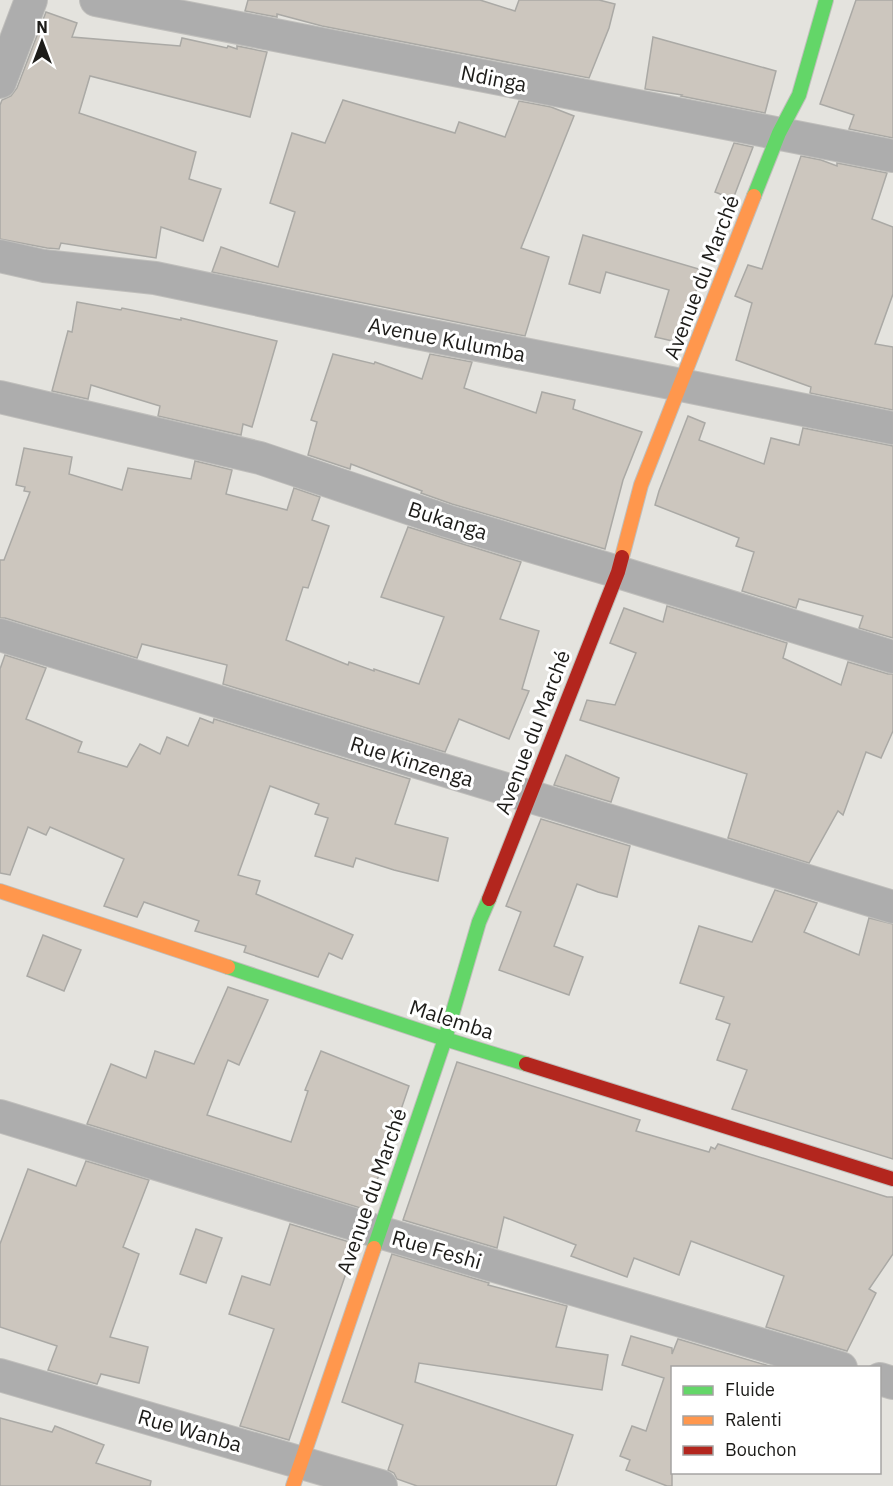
<svg xmlns="http://www.w3.org/2000/svg" width="893" height="1486" font-family="'IBM Plex Sans',sans-serif">
	<style>
		.building { fill: #ccc6be; stroke: #aaa9a5; stroke-width: 1.5 }
		.lines { fill: none; stroke-linecap: round; stroke-linejoin: round }
		.street-casing { stroke: #bfbebb; stroke-width: 34 }
		.fast-casing { stroke: #bfbebb; stroke-width: 16 }
		.slow-casing { stroke: #bfbebb; stroke-width: 16 }
		.jam-casing { stroke: #bfbebb; stroke-width: 16 }
		.street { stroke: #adadad; stroke-width: 32 }
		.fast { stroke: #63d668; stroke-width: 14 }
		.slow { stroke: #ff974d; stroke-width: 14 }
		.jam { stroke: #b3261e; stroke-width: 14 }
		.labels { text-anchor: middle; dominant-baseline: central; stroke-width: 6; stroke-linejoin: round; paint-order: stroke }
		.street-label { font-size: 21px; fill: #1d1c19; stroke: #fff }
	</style>
	<rect width="100%" height="100%" fill="#e4e3de"/>
	<g class="building">
		<polygon points="248,0 480,0 515,11 519,0 599,0 615,4 609,28 589,78 322,26 277,14 277,17 245,11"/>
		<polygon points="856,0 893,0 893,138 849,129 854,115 820,104"/>
		<polygon points="46,12 77,23 72,37 180,46 182,38 227,48 228,46 237,49 237,46 267,52 250,117 90,76 79,113 196,152 189,179 221,189 203,241 161,227 156,258 61,243 59,249 47,248 0,239 0,105 2,100 11,96 17,88"/>
		<polygon points="653,37 776,71 765,113 681,96 682,95 645,89"/>
		<polygon points="343,100 455,133 459,122 505,137 519,101 551,107 574,116 521,248 549,257 525,336 212,272 221,247 278,267 295,212 270,203 292,133 325,143"/>
		<polygon points="734,143 753,147 733,199 715,192"/>
		<polygon points="801,156 821,160 837,166 837,163 887,173 872,219 893,227 893,294 875,344 893,347 893,410 810,393 811,387 736,360 752,303 735,296 748,265 762,269"/>
		<polygon points="583,235 702,270 694,298 677,342 655,337 669,290 606,272 600,293 569,284"/>
		<polygon points="77,302 121,310 122,308 181,320 181,318 277,341 252,427 243,424 241,435 158,416 160,406 91,385 88,399 52,391 68,331 72,332"/>
		<polygon points="333,354 374,364 375,362 422,379 430,354 472,362 464,388 536,413 542,392 575,400 573,409 642,432 623,480 605,549 452,504 421,493 422,491 351,464 350,469 308,455 317,422 311,420"/>
		<polygon points="688,416 705,423 699,440 764,464 771,438 799,445 803,428 893,446 893,638 859,628 863,616 799,599 796,608 742,591 754,552 736,546 739,538 655,505 659,491"/>
		<polygon points="24,448 72,457 69,474 122,490 128,468 191,479 195,461 232,470 226,494 287,510 294,488 320,497 312,520 329,526 308,588 303,587 286,640 348,665 349,662 374,671 374,669 419,684 444,617 381,597 408,527 521,562 500,619 539,631 522,689 529,691 509,739 459,719 445,752 223,684 227,665 142,644 137,658 5,618 0,618 0,560 4,560 30,492 24,491 25,487 16,485"/>
		<polygon points="667,606 787,643 783,658 841,685 848,662 888,674 893,674 893,731 881,758 866,752 843,815 838,811 809,863 728,838 747,774 580,720 587,700 615,705 636,653 610,643 624,608 663,622"/>
		<polygon points="5,655 46,668 26,719 82,742 78,752 127,767 140,744 160,754 167,737 188,746 200,718 213,723 214,719 410,779 395,824 448,838 438,881 394,870 356,858 353,867 315,856 328,818 315,814 319,804 270,786 238,875 260,881 256,894 353,935 342,959 329,953 318,977 244,952 246,946 195,931 199,921 144,902 137,917 104,906 124,859 50,827 46,835 28,827 10,875 0,873 0,669"/>
		<polygon points="566,755 619,778 611,802 554,785"/>
		<polygon points="541,819 630,846 617,897 598,892 577,884 554,946 583,957 569,995 499,970 521,912 506,906"/>
		<polygon points="775,890 817,903 804,932 859,955 869,918 893,924 893,1159 732,1109 747,1070 717,1060 730,1024 716,1019 724,997 680,983 699,926 752,942"/>
		<polygon points="43,935 81,950 64,991 27,976"/>
		<polygon points="228,987 268,1000 239,1065 228,1060 207,1115 291,1142 308,1091 305,1090 321,1051 409,1086 367,1210 87,1124 111,1064 146,1078 155,1051 194,1064"/>
		<polygon points="457,1062 640,1120 636,1131 709,1152 711,1147 715,1149 718,1144 887,1197 893,1197 893,1254 869,1289 876,1293 847,1351 766,1327 784,1276 691,1241 679,1275 634,1258 627,1277 571,1256 576,1245 504,1217 497,1248 403,1220"/>
		<polygon points="86,1161 149,1180 123,1247 139,1254 110,1337 148,1347 139,1383 101,1374 97,1384 48,1370 57,1346 0,1327 0,1244 28,1169 76,1186"/>
		<polygon points="290,1224 356,1244 289,1440 240,1426 274,1329 229,1314 242,1276 270,1285"/>
		<polygon points="196,1229 222,1238 206,1283 180,1274"/>
		<polygon points="392,1254 489,1283 488,1285 567,1306 556,1347 608,1355 602,1390 419,1363 415,1382 573,1435 556,1486 417,1486 397,1479 394,1473 388,1470 403,1425 342,1402"/>
		<polygon points="631,1336 672,1348 672,1354 678,1339 776,1368 672,1368 672,1486 667,1486 626,1470 630,1460 620,1456 632,1426 646,1431 664,1378 622,1365"/>
		<polygon points="0,1418 52,1432 55,1426 104,1445 96,1463 151,1481 150,1486 0,1486"/>
	</g>
	<g class="lines">
		<defs>
			<g id="street">
				<polyline points="96,0 893,156"/>
				<polyline points="0,82 31,0"/>
				<polyline points="0,256 44,266 155,278 407,331 681,385 893,428"/>
				<polyline points="0,397 260,458 447,521 618,572 893,657"/>
				<polyline points="0,635 893,907"/>
				<polyline points="0,1116 379,1232 841,1368"/>
				<polyline points="0,1375 381,1486"/>
				<polyline points="880,1379 893,1383"/>
			</g>
			<g id="fast">
				<polyline points="754,196 779,133 799,95 826,0"/>
				<polyline points="228,967 445,1039 526,1064"/>
				<polyline points="374,1248 445,1039 479,922 489,899"/>
			</g>
			<g id="slow">
				<polyline points="622,557 641,485 754,196"/>
				<polyline points="0,891 228,967"/>
				<polyline points="293,1486 374,1248"/>
			</g>
			<g id="jam">
				<polyline points="489,899 618,572 622,557"/>
				<polyline points="526,1064 893,1179"/>
			</g>
		</defs>
		<use href="#street" class="street-casing"/>
		<use href="#fast" class="fast-casing"/>
		<use href="#slow" class="slow-casing"/>
		<use href="#jam" class="jam-casing"/>
		<use href="#street" class="street"/>
		<use href="#fast" class="fast"/>
		<use href="#slow" class="slow"/>
		<use href="#jam" class="jam"/>
	</g>
	<g class="labels">
		<g class="street-label">
			<text transform="translate(494 78) rotate(11)">Ndinga</text>
			<text transform="translate(701 277) rotate(-69)">Avenue du Marché</text>
			<text transform="translate(447 339) rotate(11)">Avenue Kulumba</text>
			<text transform="translate(448 520) rotate(18)">Bukanga</text>
			<text transform="translate(532 732) rotate(-69)">Avenue du Marché</text>
			<text transform="translate(412 761) rotate(17)">Rue Kinzenga</text>
			<text transform="translate(452 1019) rotate(18)">Malemba</text>
			<text transform="translate(371 1191) rotate(-71)">Avenue du Marché</text>
			<text transform="translate(437 1249) rotate(16)">Rue Feshi</text>
			<text transform="translate(190 1430) rotate(16)">Rue Wanba</text>
		</g>
	</g>
	<rect x="671" y="1366" width="210" height="108" fill="#ffffff" stroke="#a5a4a3" stroke-width="1.5"/>
	<rect x="683" y="1386" width="30" height="9" fill="#63d668" stroke="#a5a4a3" stroke-width="1.5"/>
	<text x="725" y="1396" font-size="18" fill="#1d1c19">Fluide</text>
	<rect x="683" y="1416" width="30" height="9" fill="#ff974d" stroke="#a5a4a3" stroke-width="1.5"/>
	<text x="725" y="1426" font-size="18" fill="#1d1c19">Ralenti</text>
	<rect x="683" y="1446" width="30" height="9" fill="#b3261e" stroke="#a5a4a3" stroke-width="1.5"/>
	<text x="725" y="1456" font-size="18" fill="#1d1c19">Bouchon</text>
	<g transform="translate(42 42)" stroke="#ffffff" stroke-width="4.5" paint-order="stroke">
	<path d="M0-4.5L10 22L0 15L-10 22Z" fill="#1d1c19"/>
	<text y="-9" font-size="16" font-weight="bold" text-anchor="middle" fill="#1d1c19">N</text>
	</g>
</svg>
